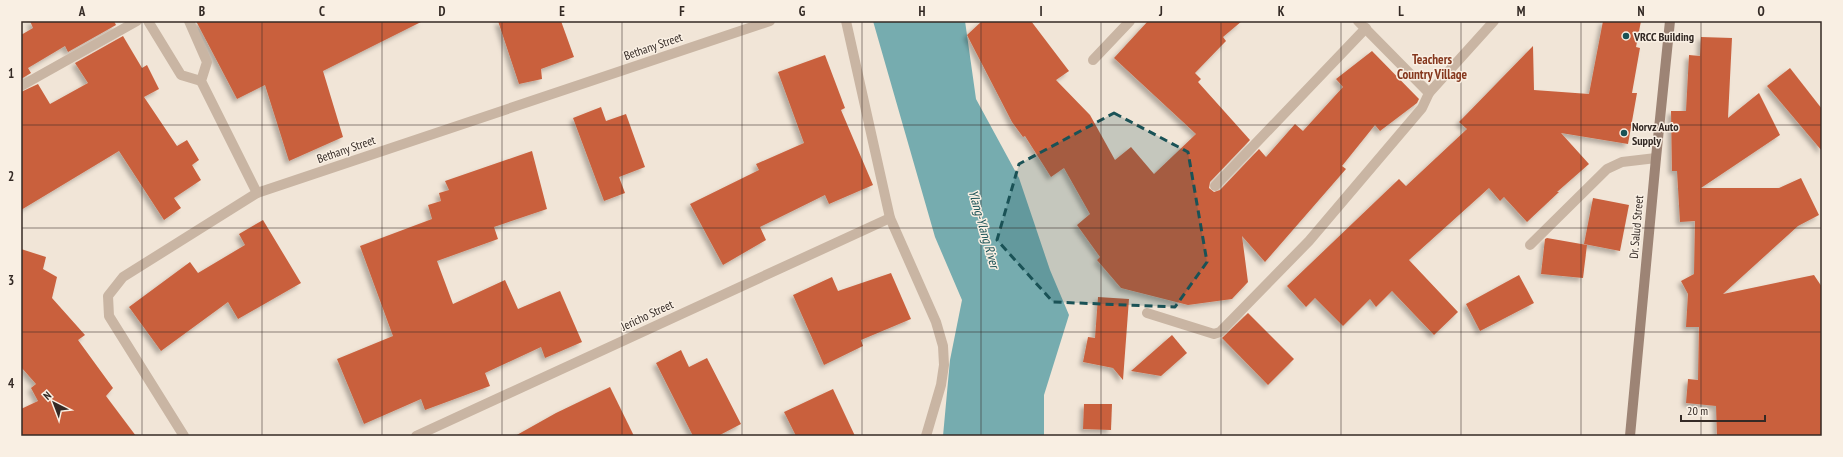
<svg xmlns="http://www.w3.org/2000/svg" width="1843" height="457" font-family="'PT Sans Narrow',sans-serif">
	<style>
		.water { fill: #76acaf }
		.building { fill: #c9613e; filter: url(#shadow) }
		.lines { fill: none; stroke-linecap: round; stroke-linejoin: round }
		.minor { stroke: #c9b5a3; stroke-width: 10 }
		.tertiary { stroke: #c9b5a3; stroke-width: 10 }
		.secondary { stroke: #9d8475; stroke-width: 10 }
		.marked { fill: #1a5256; fill-opacity: 0.2; stroke: #1a5256; stroke-width: 3; stroke-dasharray: 8 5; stroke-linejoin: round }
		.grid { fill: none; stroke: #342a25; stroke-width: 1; stroke-opacity: 0.55 }
		.poi-dot { fill: #1a5256; stroke: #f9efe3; stroke-width: 1.5 }
		.labels { text-anchor: middle; dominant-baseline: central; stroke-width: 3; stroke-linejoin: round; paint-order: stroke }
		.poi-label { font-size: 12px; font-weight: bold; fill: #342a25; stroke: #f9efe3; text-anchor: start }
		.street-label { font-size: 12px; fill: #342a25; stroke: #f9efe3 }
		.neighbourhood-label { font-size: 13px; font-weight: bold; fill: #85371d; stroke: #f9efe3 }
		.water-label { font-size: 13px; font-style: italic; fill: #1a5256; stroke: #f9efe3 }
		.neatline { fill: none; stroke: #342a25; stroke-width: 1.5 }
		.grid-label { font-size: 13px; text-anchor: middle; font-weight: bold; fill: #342a25 }
	</style>
	<defs>
		<filter id="shadow"><feDropShadow dx="-3.5" dy="3.5" stdDeviation="2" flood-color="#0004"/></filter>
	</defs>
	<rect width="100%" height="100%" fill="#f1e5d7"/>
	<polygon class="water" points="873,21 965,21 976,99 1019,178 1050,270 1069,315 1044,395 1044,436 943,436 950,360 962,300 935,237"/>
	<g class="building">
		<polygon points="30,21 114,21 116,25 68,52 65,46 28,68 31,73 21,79 21,35 33,28"/>
		<polygon points="196,21 423,21 323,71 343,137 289,161 265,85 237,99"/>
		<polygon points="498,21 561,21 574,57 541,69 542,79 519,84"/>
		<polygon points="982,21 1031,21 1069,71 1056,80 1090,115 1115,160 1131,147 1154,174 1196,134 1114,58 1148,21 1242,21 1223,37 1226,41 1195,73 1201,79 1198,82 1250,140 1210,182 1209,188 1214,192 1220,190 1259,149 1266,157 1295,124 1303,131 1343,87 1336,79 1372,51 1419,99 1417,103 1380,131 1375,125 1342,166 1346,169 1265,262 1242,236 1248,282 1232,299 1188,305 1121,288 1097,260 1100,257 1077,225 1090,214 1064,168 1051,177 1025,136 1023,137 1012,122 967,35"/>
		<polygon points="1603,21 1641,21 1636,47 1640,48 1632,93 1637,93 1628,144 1561,133 1589,164 1557,192 1559,192 1527,222 1504,197 1500,201 1489,188 1409,260 1458,312 1434,335 1392,291 1376,307 1370,299 1343,326 1315,298 1306,307 1287,286 1399,179 1406,186 1467,129 1459,122 1533,46 1534,90 1589,94"/>
		<polygon points="123,36 142,68 147,65 159,89 144,97 177,146 187,140 199,160 192,165 201,180 174,198 181,208 164,220 119,151 21,210 21,92 38,84 50,104 88,83 75,63"/>
		<polygon points="1701,37 1732,38 1728,118 1759,93 1780,135 1701,188 1779,188 1801,178 1819,215 1798,226 1723,294 1814,275 1822,287 1822,436 1717,436 1716,406 1686,403 1688,379 1698,380 1699,327 1686,327 1688,294 1681,281 1694,274 1695,221 1680,222 1677,171 1672,171 1671,111 1686,111 1689,55 1700,56"/>
		<polygon points="825,55 845,108 841,110 873,185 829,204 825,195 760,227 766,240 723,265 690,204 759,170 756,164 804,143 778,72"/>
		<polygon points="1790,68 1822,109 1822,151 1767,86"/>
		<polygon points="601,107 606,121 626,114 645,167 619,177 625,193 604,201 573,118"/>
		<polygon points="532,151 547,209 494,227 498,239 437,261 453,304 505,280 518,309 560,291 582,342 545,358 541,347 485,373 490,386 425,410 421,399 364,424 337,359 393,336 360,246 432,219 428,205 441,201 439,193 449,190 445,181"/>
		<polygon points="1593,198 1629,205 1620,251 1584,244"/>
		<polygon points="263,220 301,283 238,319 228,302 161,351 129,307 190,262 198,273 245,245 239,234"/>
		<polygon points="1547,238 1587,245 1583,278 1541,274 1545,239"/>
		<polygon points="21,249 46,257 43,269 57,277 52,298 85,335 78,340 113,388 106,396 136,436 21,436 21,409 38,401 31,388 36,384 21,367"/>
		<polygon points="891,273 911,319 861,340 863,346 824,365 793,295 832,277 838,291"/>
		<polygon points="1519,275 1534,303 1480,331 1466,304"/>
		<polygon points="1098,297 1129,299 1123,380 1113,368 1083,362 1088,337 1095,338"/>
		<polygon points="1248,313 1294,359 1268,385 1222,338"/>
		<polygon points="1172,335 1187,353 1161,376 1131,371"/>
		<polygon points="681,350 689,367 707,358 741,424 718,436 693,436 656,363"/>
		<polygon points="610,387 634,436 515,436 556,413"/>
		<polygon points="833,389 855,436 796,436 784,412"/>
		<polygon points="1084,404 1112,404 1111,430 1083,429"/>
	</g>
	<g class="lines">
		<g class="minor">
			<polyline points="148,21 181,75 201,81"/>
			<polyline points="189,21 207,62 201,81 257,193"/>
			<polyline points="846,21 890,218 936,322 943,346 944,365 941,385 926,436"/>
			<polyline points="1358,21 1429,93"/>
			<polyline points="1093,60 1130,21"/>
			<polyline points="1215,186 1366,28"/>
			<polyline points="1530,245 1607,169 1622,162 1656,158"/>
			<polyline points="1147,313 1214,334 1220,332 1309,241 1422,108 1429,93 1494,21"/>
			<polyline points="184,436 109,316 108,296 123,277 257,193 770,21"/>
			<polyline points="416,436 890,218"/>
		</g>
		<polyline class="tertiary" points="21,86 137,21"/>
		<polyline class="secondary" points="1630,436 1656,158 1670,21"/>
	</g>
	<path class="marked" d="M 1114,113 L 1188,152 L 1207,262 L 1175,307 L 1053,302 L 997,240 L 1019,164 Z"/>
	<path class="grid" d="M 142,21 L 142,436M 262,21 L 262,436M 382,21 L 382,436M 502,21 L 502,436M 622,21 L 622,436M 742,21 L 742,436M 862,21 L 862,436M 981,21 L 981,436M 1101,21 L 1101,436M 1221,21 L 1221,436M 1341,21 L 1341,436M 1461,21 L 1461,436M 1581,21 L 1581,436M 1701,21 L 1701,436M 21,125 L 1822,125M 21,228 L 1822,228M 21,332 L 1822,332"/>
	<g class="poi-dot">
		<circle cx="1626" cy="36" r="4"/>
		<circle cx="1624" cy="133" r="4"/>
	</g>
	<g class="labels">
		<g class="poi-label">
			<text x="1634" y="36">VRCC Building</text>
			<text x="1632" y="126">Norvz Auto<tspan x="1632" dy="14">Supply</tspan></text>
		</g>
		<g class="street-label">
			<text transform="translate(653 46) rotate(-19)">Bethany Street</text>
			<text transform="translate(346 149) rotate(-19)">Bethany Street</text>
			<text transform="translate(1636 227) rotate(-85)">Dr. Salud Street</text>
			<text transform="translate(647 315) rotate(-25)">Jericho Street</text>
		</g>
		<g class="neighbourhood-label">
			<text x="1432" y="59">Teachers<tspan x="1432" dy="15">Country Village</tspan></text>
		</g>
		<g class="water-label">
			<text transform="translate(984 229) rotate(74)">Ylang-Ylang River</text>
		</g>
	</g>
	<rect width="1843" height="457" fill="none" stroke="#f9efe3" stroke-width="44"/>
	<g transform="translate(54 403) rotate(318)" stroke="#f9efe3" stroke-width="3" paint-order="stroke">
	<path d="M0-3L7 15L0 10L-7 15Z" fill="#342a25"/>
	<text y="-6" font-size="11" font-weight="bold" text-anchor="middle" fill="#342a25">N</text>
	</g>
	<path d="M1681 415v6h84v-6" fill="none" stroke="#342a25" stroke-width="2"/>
	<text x="1687" y="415" font-size="12" fill="#342a25" stroke="#f9efe3" stroke-width="3" paint-order="stroke">20 m</text>
	<rect x="22" y="22" width="1799" height="413" class="neatline"/>
	<g class="grid-label">
		<text x="82" y="16">A</text>
		<text x="202" y="16">B</text>
		<text x="322" y="16">C</text>
		<text x="442" y="16">D</text>
		<text x="562" y="16">E</text>
		<text x="682" y="16">F</text>
		<text x="802" y="16">G</text>
		<text x="922" y="16">H</text>
		<text x="1041" y="16">I</text>
		<text x="1161" y="16">J</text>
		<text x="1281" y="16">K</text>
		<text x="1401" y="16">L</text>
		<text x="1521" y="16">M</text>
		<text x="1641" y="16">N</text>
		<text x="1761" y="16">O</text>
		<text x="11" y="78">1</text>
		<text x="11" y="181">2</text>
		<text x="11" y="285">3</text>
		<text x="11" y="388">4</text>
	</g>
</svg>
